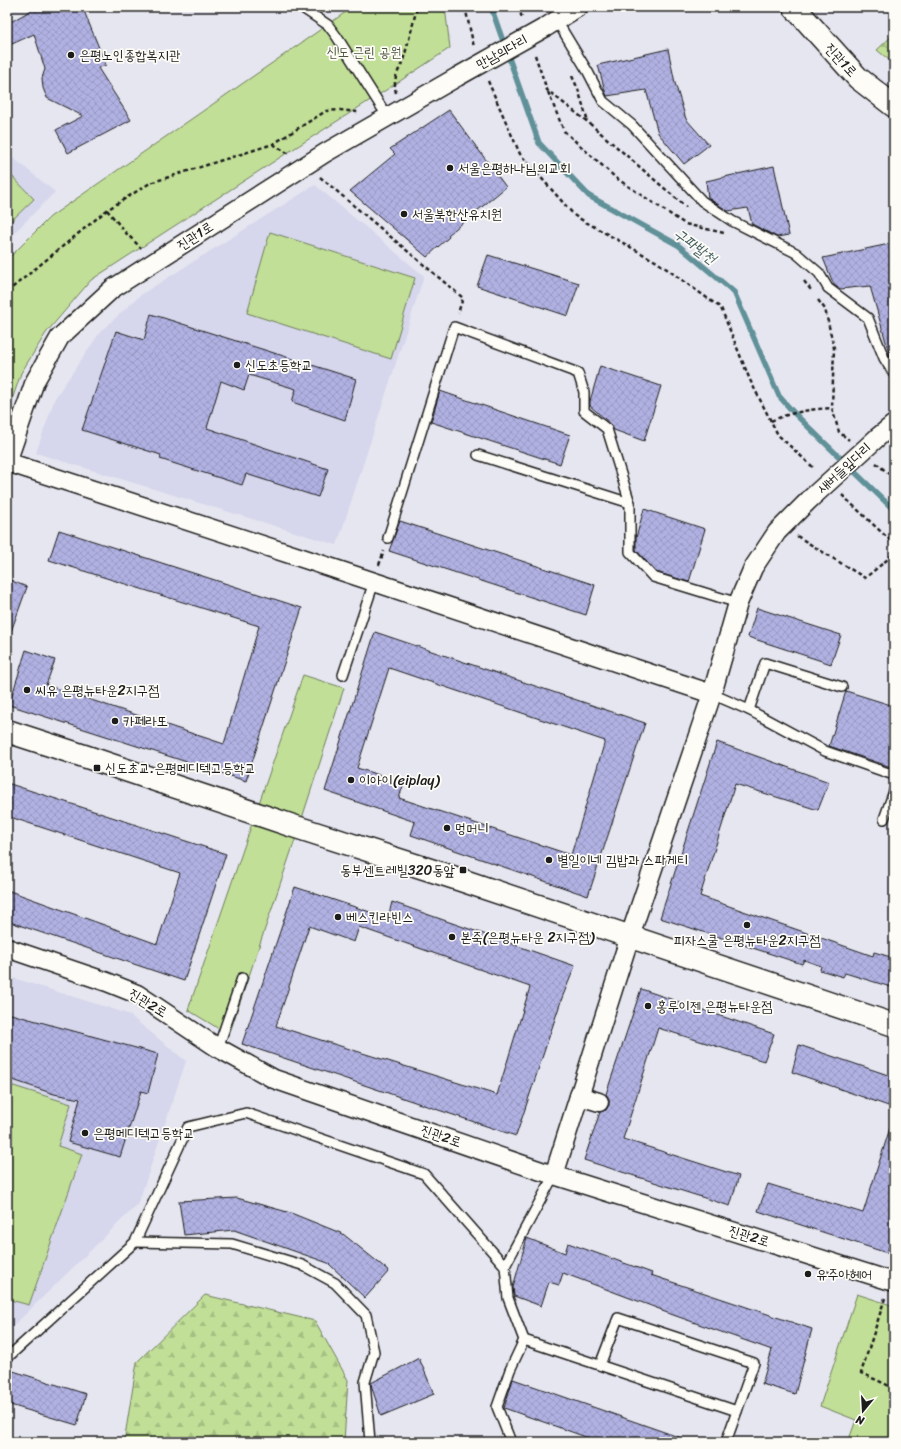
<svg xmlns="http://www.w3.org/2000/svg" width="901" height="1449" font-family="Sriracha,'Poor Story',sans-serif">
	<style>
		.built { fill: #d6d6ec }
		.forest { fill: url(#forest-firs); stroke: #6e7e5a }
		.park { fill: #c1df97; stroke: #6e7e5a }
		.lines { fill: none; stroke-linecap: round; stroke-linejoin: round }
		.stream { stroke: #619198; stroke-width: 5.5 }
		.building { fill: url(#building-cross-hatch); stroke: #1c1c1c; fill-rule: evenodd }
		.lane-casing { stroke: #1c1c1c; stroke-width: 12 }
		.street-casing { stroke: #1c1c1c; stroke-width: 21 }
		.secondary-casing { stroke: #1c1c1c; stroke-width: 25 }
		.path { stroke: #1c1c1c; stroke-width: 2.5; stroke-dasharray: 4 3; stroke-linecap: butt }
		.lane { stroke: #fdfcf7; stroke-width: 9 }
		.street { stroke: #fdfcf7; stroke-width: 18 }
		.secondary { stroke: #fdfcf7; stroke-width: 22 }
		.street-bridge-casing { stroke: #1c1c1c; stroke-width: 21; stroke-linecap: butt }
		.street-bridge { stroke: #fdfcf7; stroke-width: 18 }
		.poi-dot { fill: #1c1c1c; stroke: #fdfcf7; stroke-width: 1.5 }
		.labels { text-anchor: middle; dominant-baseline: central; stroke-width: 3.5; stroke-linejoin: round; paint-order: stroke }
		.park-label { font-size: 14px; fill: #4e5641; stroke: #fdfcf7 }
		.street-label { font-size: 14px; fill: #1c1c1c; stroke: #fdfcf7 }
		.poi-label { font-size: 14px; fill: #1c1c1c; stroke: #fdfcf7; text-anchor: start }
		.water-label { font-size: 15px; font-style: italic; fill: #446064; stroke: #fdfcf7 }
	</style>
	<defs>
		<pattern id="forest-firs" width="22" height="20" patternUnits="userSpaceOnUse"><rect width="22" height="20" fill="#c1df97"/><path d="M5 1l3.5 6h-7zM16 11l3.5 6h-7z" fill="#a5bf82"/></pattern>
		<pattern id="building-cross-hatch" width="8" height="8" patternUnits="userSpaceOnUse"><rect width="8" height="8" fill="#b0b1e2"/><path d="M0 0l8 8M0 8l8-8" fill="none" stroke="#9798c1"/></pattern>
	</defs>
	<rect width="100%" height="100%" fill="#e6e6f1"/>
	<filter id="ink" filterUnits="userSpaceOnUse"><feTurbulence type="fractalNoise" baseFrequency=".025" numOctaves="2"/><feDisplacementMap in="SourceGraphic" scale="8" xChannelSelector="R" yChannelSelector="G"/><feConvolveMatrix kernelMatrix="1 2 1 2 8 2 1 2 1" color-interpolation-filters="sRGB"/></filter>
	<g filter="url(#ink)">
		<g class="built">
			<polygon points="7,153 55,192 7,240"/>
			<polygon points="315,185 424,276 337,545 36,453 55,398 101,331 142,294"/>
			<polygon points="7,976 128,1014 186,1061 138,1204 7,1332"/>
		</g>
		<g class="forest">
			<polygon points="894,34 894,64 877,50"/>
			<polygon points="205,1295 315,1321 348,1380 344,1442 124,1442 137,1362"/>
		</g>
		<g class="park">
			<polygon points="353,7 445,7 450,48 394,85 287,153 91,280 46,333 21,373 7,415 7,260 50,217"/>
			<polygon points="7,171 34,199 9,223 7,221"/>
			<polygon points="270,232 415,278 391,359 247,313"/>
			<polygon points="303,675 344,688 294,843 229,1035 188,1010"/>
			<polygon points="7,1084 71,1104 58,1146 82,1154 29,1305 7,1299"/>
			<polygon points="857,1294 891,1305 894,1297 894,1442 848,1442 856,1420 820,1406"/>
		</g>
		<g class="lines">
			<polyline class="stream" points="491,7 539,143 589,196 678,245 734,292 779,396 794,413 894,510"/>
		</g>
		<g class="building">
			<polygon points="37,7 63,7 64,10 84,11 106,65 98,68 131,120 68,153 56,130 83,116 47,98 43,88 42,78 45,69 34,34 12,44 7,32 7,24"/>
			<polygon points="668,49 675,83 686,119 709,145 684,164 658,133 646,90 607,96 605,91 598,65"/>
			<polygon points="449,110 506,187 448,235 449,237 427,257 350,191 395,154 390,149"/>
			<polygon points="774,166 789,235 777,237 752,224 748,208 728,211 708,198 706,181"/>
			<polygon points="894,243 894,356 890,356 870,286 840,289 834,285 823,258"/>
			<polygon points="488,255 579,283 568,316 477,286"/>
			<polygon points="151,314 356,379 345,420 292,402 296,389 249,375 244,390 221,381 207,428 328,469 318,497 246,474 242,485 160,459 161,455 82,430 116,331 144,340"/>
			<polygon points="600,366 661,386 644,441 614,430 611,424 590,406 590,401"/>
			<polygon points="440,391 570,435 560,464 431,422"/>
			<polygon points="644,509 705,529 689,582 656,572 636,550 636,538"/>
			<polygon points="400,521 595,585 586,615 389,551"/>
			<polygon points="59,530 302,608 246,781 9,705 26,650 55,660 46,685 224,744 259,626 49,560"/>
			<polygon points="7,579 27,587 9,637 7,637"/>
			<polygon points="757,608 841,635 831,664 748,637"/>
			<path d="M 375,632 L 645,723 L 588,896 L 411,835 L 415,822 L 325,791 ZM 389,668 L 605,741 L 571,855 L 399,798 L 404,783 L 357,768 Z"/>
			<polygon points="846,691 894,706 894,768 829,746"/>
			<polygon points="717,742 829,782 818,810 735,784 700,896 873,956 874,952 894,958 894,988 845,973 843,977 820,970 821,966 804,960 802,964 660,918"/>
			<polygon points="7,783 226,854 184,981 7,921 7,890 157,944 180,873 7,816"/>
			<path d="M 295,887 L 388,918 L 392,902 L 575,966 L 562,998 L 516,1136 L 242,1044 ZM 309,926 L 354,942 L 359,927 L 530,987 L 497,1095 L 276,1026 Z"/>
			<polygon points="641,989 774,1034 764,1061 658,1028 623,1139 739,1176 730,1206 584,1160 600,1112 606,1110 609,1105 609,1099 606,1094"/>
			<polygon points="7,1013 158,1054 148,1093 141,1091 120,1157 68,1142 80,1099 54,1094 7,1078"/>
			<polygon points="799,1045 894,1077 894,1108 792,1072"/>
			<polygon points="890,1128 894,1129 894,1232 887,1253 758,1211 768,1184 863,1213"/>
			<polygon points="237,1198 291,1213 343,1234 389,1271 365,1298 328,1263 234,1230 184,1235 179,1201"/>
			<polygon points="527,1238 565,1253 568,1243 652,1273 651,1275 812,1329 795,1394 762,1384 772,1350 662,1311 662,1310 563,1273 559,1285 549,1282 541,1306 514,1296 513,1287"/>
			<polygon points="419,1358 434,1394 381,1416 372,1388 371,1383"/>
			<polygon points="10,1370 86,1394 77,1425 7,1404 7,1379"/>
			<polygon points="513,1379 687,1440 686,1442 600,1442 504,1408"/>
		</g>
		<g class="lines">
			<defs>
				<g id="lane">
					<polyline points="301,7 328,25 337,37 387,116"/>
					<polyline points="557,21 588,72 603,101 632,125 702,201 732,221 796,253 819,273 828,288 868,318 884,358 894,374"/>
					<polyline points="478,455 630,503"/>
					<polyline points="388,538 454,327 578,373 584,392 584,411 607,429 630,503 630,552 653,577 738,603"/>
					<polyline points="343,675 374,582"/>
					<polyline points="712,694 749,710 825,751 894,775"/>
					<polyline points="749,710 765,663 842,687"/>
					<polyline points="884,819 894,791"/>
					<polyline points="218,1048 242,978"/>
					<polyline points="135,1242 232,1244 302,1265 335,1283 366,1315 374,1352 365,1382 370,1442"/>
					<polyline points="505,1266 554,1175"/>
					<polyline points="524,1340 737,1411 726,1442"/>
					<polyline points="7,1358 135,1242 188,1127 246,1113 424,1174 505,1266 508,1298 524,1340 510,1370 497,1407 511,1442"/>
					<polyline points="600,1365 618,1318 754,1363 737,1411"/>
				</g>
				<g id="street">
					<polyline points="546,27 578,7"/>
					<polyline points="878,437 894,424"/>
					<polyline points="7,462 308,560 712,694"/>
					<polyline points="7,462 35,381 60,337 112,289 325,153 457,77"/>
					<polyline points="7,948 107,982 137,994 218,1048 274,1079 541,1171 894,1282"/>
					<polyline points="579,1096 599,1102"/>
					<polyline points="554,1175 630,936 712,694 738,603 753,568 777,532 810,499"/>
				</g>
				<g id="secondary">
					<polyline points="794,7 858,78 894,106"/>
					<polyline points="7,731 87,757 293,826 452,877 894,1025"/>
				</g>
			</defs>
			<use href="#lane" class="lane-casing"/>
			<use href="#street" class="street-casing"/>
			<use href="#secondary" class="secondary-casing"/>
			<g class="path">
				<polyline points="465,7 474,47"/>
				<polyline points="518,7 523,20"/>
				<polyline points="535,55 547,90 589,123 686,207"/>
				<polyline points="572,76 578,89 588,122"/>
				<polyline points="488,81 520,154 575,216 657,262 721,308 750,380 778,435 815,469"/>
				<polyline points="548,92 564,131 616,178 685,224 724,233"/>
				<path d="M 396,93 C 392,76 400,71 404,57 C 409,40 413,24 417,7"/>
				<polyline points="273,144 289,154"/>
				<polyline points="320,177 463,298 458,313"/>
				<polyline points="107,210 126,233 141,248"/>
				<polyline points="804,281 811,290"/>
				<polyline points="7,292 107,210 150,183 273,144 326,111 340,110 358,112"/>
				<polyline points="818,300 825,309 834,348 832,408 839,432 849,440"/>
				<path d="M 771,421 C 791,412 811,409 832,408"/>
				<polyline points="876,463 894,478"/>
				<polyline points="842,495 894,544"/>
				<polyline points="797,536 865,578 894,554"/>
				<polyline points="379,565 384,551"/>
				<polyline points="885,1298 861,1373 894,1388"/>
			</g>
			<use href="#lane" class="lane"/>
			<use href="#street" class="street"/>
			<use href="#secondary" class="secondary"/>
			<defs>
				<g id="street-bridge">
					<polyline points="457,77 546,27"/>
					<polyline points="810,499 878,437"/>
				</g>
			</defs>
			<use href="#street-bridge" class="street-bridge-casing"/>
			<use href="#street-bridge" class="street-bridge"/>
		</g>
	</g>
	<g class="poi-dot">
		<circle cx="71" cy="55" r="4"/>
		<circle cx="450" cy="168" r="4"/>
		<circle cx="404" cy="214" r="4"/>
		<circle cx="237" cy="365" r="4"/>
		<circle cx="27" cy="690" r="4"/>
		<circle cx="115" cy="721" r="4"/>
		<rect x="93" y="764" width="8" height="8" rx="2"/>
		<circle cx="351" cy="780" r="4"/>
		<circle cx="447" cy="828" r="4"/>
		<circle cx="549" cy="860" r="4"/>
		<rect x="459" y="866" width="8" height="8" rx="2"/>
		<circle cx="338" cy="917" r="4"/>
		<circle cx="747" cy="925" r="4"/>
		<circle cx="452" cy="937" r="4"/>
		<circle cx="648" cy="1006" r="4"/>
		<circle cx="85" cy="1133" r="4"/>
		<circle cx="808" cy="1274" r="4"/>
	</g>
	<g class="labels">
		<g class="park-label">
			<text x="364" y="52">신도 근린 공원</text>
		</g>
		<g class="street-label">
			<text transform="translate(502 52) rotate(-29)">만남의다리</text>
			<text transform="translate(841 60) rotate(47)">진관1로</text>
			<text transform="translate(195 236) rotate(-33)">진관1로</text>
			<text transform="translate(844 468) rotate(-42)">새버들잎다리</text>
			<text transform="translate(148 1003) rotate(31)">진관2로</text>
			<text transform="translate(441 1136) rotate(19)">진관2로</text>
			<text transform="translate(749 1236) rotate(17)">진관2로</text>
		</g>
		<g class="poi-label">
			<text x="79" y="55">은평노인종합복지관</text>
			<text x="458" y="168">서울은평하나님의교회</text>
			<text x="412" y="214">서울북한산유치원</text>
			<text x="245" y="365">신도초등학교</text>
			<text x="35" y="690">씨유 은평뉴타운2지구점</text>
			<text x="123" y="721">카페라또</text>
			<text x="105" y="768">신도초교.은평메디텍고등학교</text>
			<text x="359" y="780">이아이(eiplay)</text>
			<text x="455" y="828">멍머니</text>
			<text x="557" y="860">별일이네 김밥과 스파게티</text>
			<text x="455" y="870" text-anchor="end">동부센트레빌320동앞</text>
			<text x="346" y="917">베스킨라빈스</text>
			<text x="460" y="937">본죽(은평뉴타운 2지구점)</text>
			<text x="747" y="940" text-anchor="middle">피자스쿨 은평뉴타운2지구점</text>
			<text x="656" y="1006">홍루이젠 은평뉴타운점</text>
			<text x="93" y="1133">은평메디텍고등학교</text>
			<text x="816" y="1274">유주아헤어</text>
		</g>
		<g class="water-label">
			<text transform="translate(695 246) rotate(37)">구파발천</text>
		</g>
	</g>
	<rect width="901" height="1449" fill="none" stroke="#fdfcf7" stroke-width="24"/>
	<rect x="12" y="12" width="877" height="1425" fill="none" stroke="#1c1c1c" stroke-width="1.5" filter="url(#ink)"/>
	<g transform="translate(863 1411) rotate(198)" stroke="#fdfcf7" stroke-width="3" paint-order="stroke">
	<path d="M0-3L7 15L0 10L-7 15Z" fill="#1c1c1c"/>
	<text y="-6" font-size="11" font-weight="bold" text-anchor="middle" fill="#1c1c1c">N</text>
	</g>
</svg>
